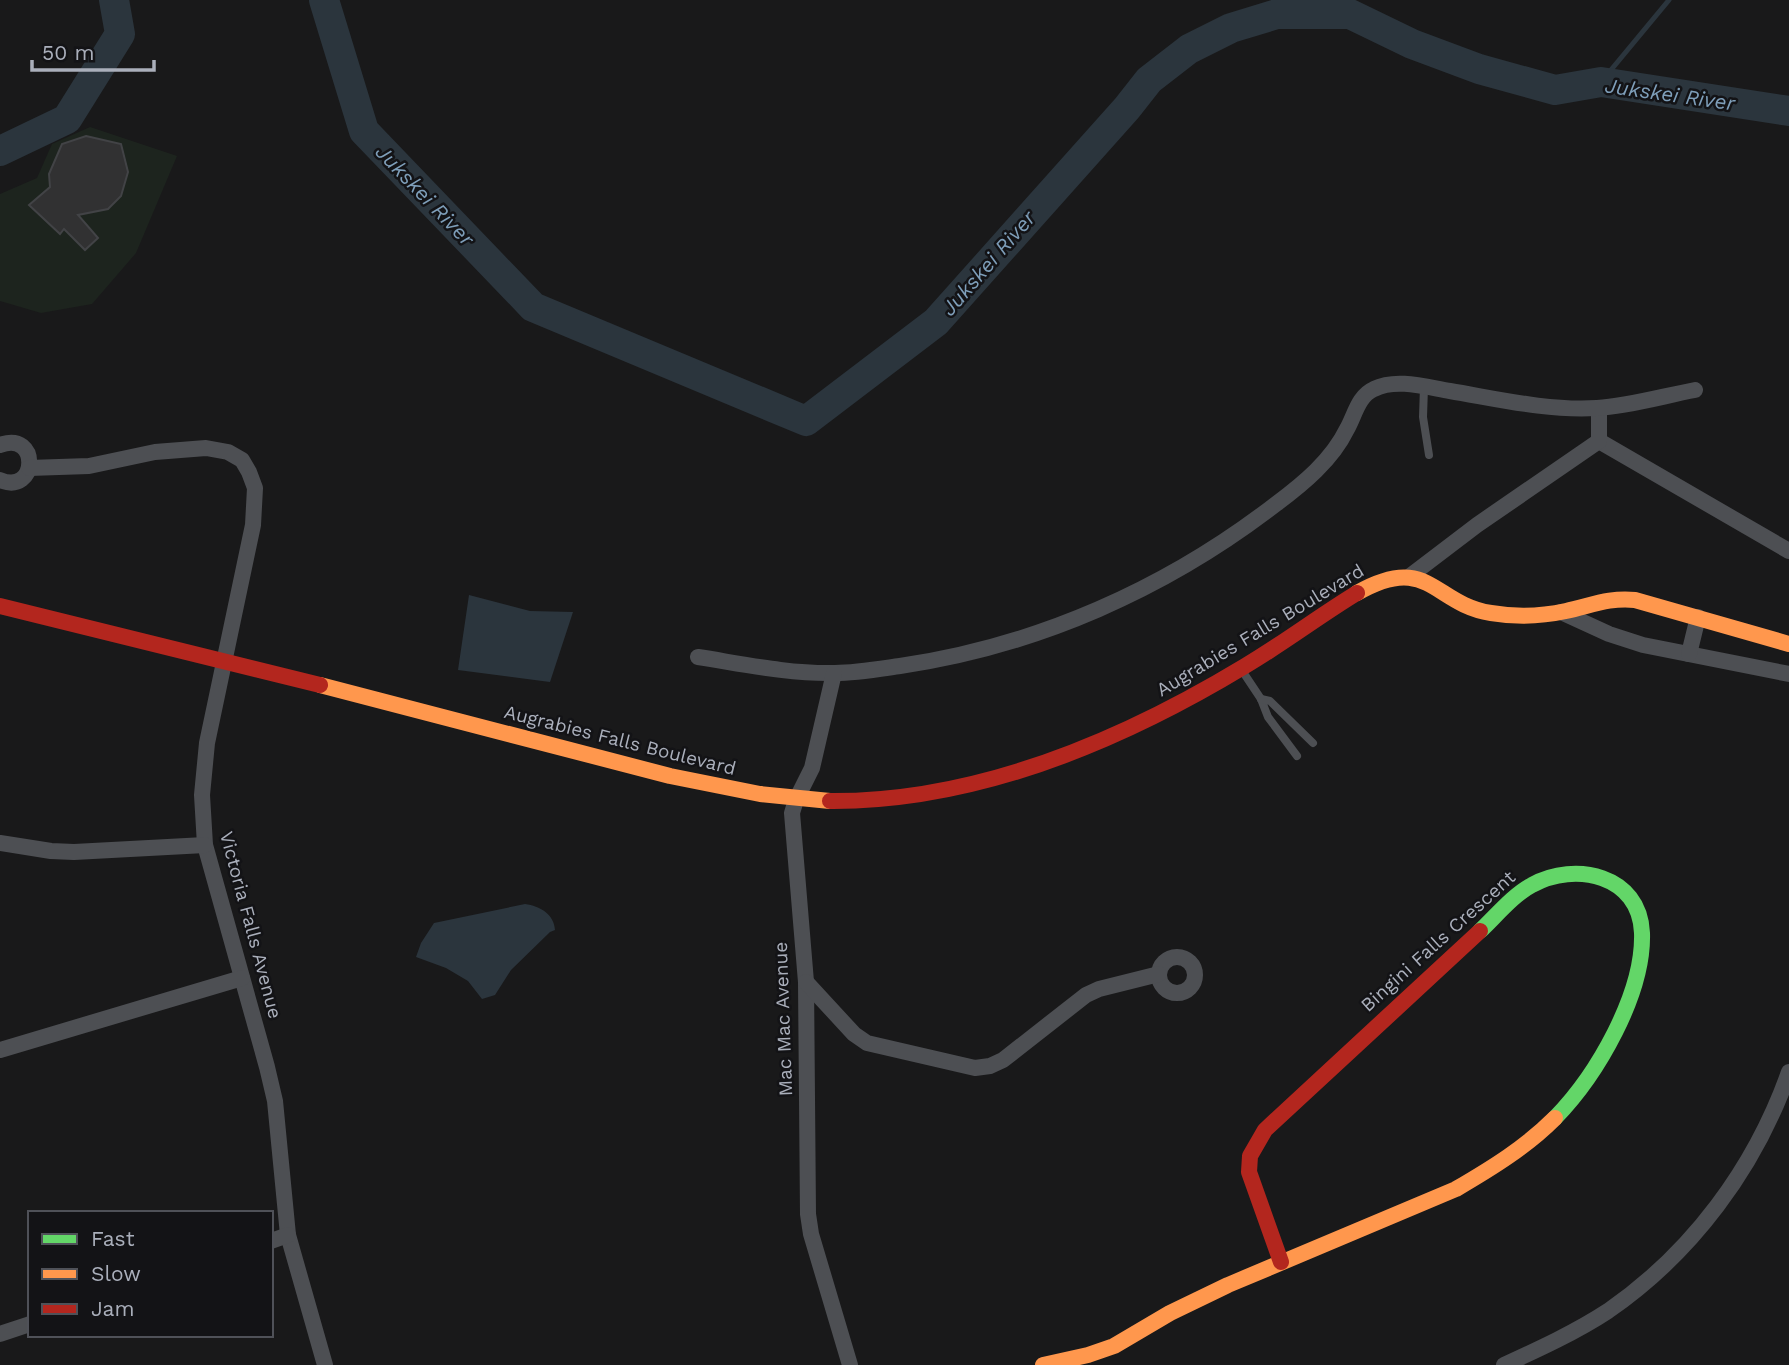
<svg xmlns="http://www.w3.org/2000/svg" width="1789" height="1365" font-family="'Work Sans',sans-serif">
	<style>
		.green { fill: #1d241e }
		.water { fill: #2b353d }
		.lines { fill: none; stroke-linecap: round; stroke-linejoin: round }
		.stream { stroke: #2b353d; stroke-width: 5 }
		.river { stroke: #2b353d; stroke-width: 30 }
		.building { fill: #313132; stroke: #424346; stroke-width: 2 }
		.lane { stroke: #4d4f53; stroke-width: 8 }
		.street { stroke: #4d4f53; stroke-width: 16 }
		.fast { stroke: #63d668; stroke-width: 16 }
		.slow { stroke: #ff974d; stroke-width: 16 }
		.jam { stroke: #b3261e; stroke-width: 16 }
		.labels { text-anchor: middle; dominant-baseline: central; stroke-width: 5; stroke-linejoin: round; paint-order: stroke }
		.street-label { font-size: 19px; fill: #aaafbb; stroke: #131316 }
		.water-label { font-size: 21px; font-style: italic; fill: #7e9eb9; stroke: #131316 }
	</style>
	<rect width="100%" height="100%" fill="#19191a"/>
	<polygon class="green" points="90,127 177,156 136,253 92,304 41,313 0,301 0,194 37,178 52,144"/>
	<g class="water">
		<polygon points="469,595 530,611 573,612 550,682 458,670"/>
		<path d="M 525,904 C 540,906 554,914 555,930 L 550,932 L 511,970 L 495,995 L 482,999 L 468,981 L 446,968 L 416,957 L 421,943 L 434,923 Z"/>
	</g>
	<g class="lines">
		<polyline class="stream" points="1601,82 1669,0"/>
		<g class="river">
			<polyline points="324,0 364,131 533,307 806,421 936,322 1127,108 1149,80 1189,49 1231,28 1277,14 1350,14 1412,44 1479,69 1555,90 1601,82 1789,111"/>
			<polyline points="0,151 67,119 120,34 114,0"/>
		</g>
	</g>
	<polygon class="building" points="86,136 121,144 128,172 121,196 108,209 78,215 98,238 85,250 64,229 60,234 29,205 50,187 49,174 62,144"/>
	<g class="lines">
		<g class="lane">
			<polyline points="1424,387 1423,417 1429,455"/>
			<polyline points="1243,672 1261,699 1268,717 1297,756"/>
			<polyline points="1261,699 1270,701 1313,743"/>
		</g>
		<g class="street">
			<polyline points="1599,441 1789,551"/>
			<path d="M 0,445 C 40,430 38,496 0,480"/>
			<polyline points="29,468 89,466 155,452 206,448 228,452 242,460 249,472 255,488 253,525 207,743 202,795 205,845 267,1067 275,1101 288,1235 325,1365"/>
			<polyline points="1410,576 1477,525 1599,441 1599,408"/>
			<polyline points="1561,612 1609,634 1643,645 1789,674"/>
			<polyline points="1689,654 1698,617"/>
			<path d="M 698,657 C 743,664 789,674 835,673 C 856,673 879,669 900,666 C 1037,646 1166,589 1276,504 C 1303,484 1332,460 1347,429 C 1355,415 1358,396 1374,389 C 1396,378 1426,387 1450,391 C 1498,399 1548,411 1597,408 C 1629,406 1663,396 1695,390"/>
			<polyline points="834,673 812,768 796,800 792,813 806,982 808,1214 811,1234 850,1365"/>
			<polyline points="0,843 51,851 74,852 205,845"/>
			<circle cx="1177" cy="975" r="18"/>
			<polyline points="806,982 854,1034 867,1043 975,1068 990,1066 1003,1060 1086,995 1099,989 1159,974"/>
			<polyline points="0,1050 242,978"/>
			<polyline points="271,1241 288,1235"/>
			<polyline points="0,1334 30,1324"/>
			<path d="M 1504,1365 C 1539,1349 1576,1332 1608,1311 C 1692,1253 1755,1168 1789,1072"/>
		</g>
		<path class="fast" d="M 1480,931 C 1496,916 1513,895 1532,885 C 1575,861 1640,875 1642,933 C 1644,994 1597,1075 1555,1118"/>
		<g class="slow">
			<path d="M 1357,593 C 1429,552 1433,604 1491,613 C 1515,617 1543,616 1566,611 C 1590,606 1610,597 1635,600 L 1789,644"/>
			<polyline points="320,685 670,776 760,794 830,801"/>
			<path d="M 1043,1365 L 1088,1355 L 1114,1346 L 1170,1313 L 1228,1285 L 1456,1189 C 1492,1168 1526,1147 1555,1118"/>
		</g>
		<g class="jam">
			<polyline points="0,606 320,685"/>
			<path d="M 830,801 C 978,802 1121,741 1245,666 C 1284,643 1319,616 1357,593"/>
			<polyline points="1281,1262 1249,1172 1250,1156 1265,1130 1480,931"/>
		</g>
	</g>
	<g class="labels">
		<g class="street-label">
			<text transform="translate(1260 630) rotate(-31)">Augrabies Falls Boulevard</text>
			<text transform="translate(620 740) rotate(14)">Augrabies Falls Boulevard</text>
			<text transform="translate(251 925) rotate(75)">Victoria Falls Avenue</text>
			<text transform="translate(1438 941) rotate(-42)">Bingini Falls Crescent</text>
			<text transform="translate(783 1019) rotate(-92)">Mac Mac Avenue</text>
		</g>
		<g class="water-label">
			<text transform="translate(1670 94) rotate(8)">Jukskei River</text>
			<text transform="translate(425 195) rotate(46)">Jukskei River</text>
			<text transform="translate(988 263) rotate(-49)">Jukskei River</text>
		</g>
	</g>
	<rect x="28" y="1211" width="245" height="126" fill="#131316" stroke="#4f5158" stroke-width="2"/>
	<rect x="42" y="1234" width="35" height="10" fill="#63d668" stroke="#4f5158" stroke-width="2"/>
	<text x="91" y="1246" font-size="21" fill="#aaafbb">Fast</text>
	<rect x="42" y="1269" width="35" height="10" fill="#ff974d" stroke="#4f5158" stroke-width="2"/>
	<text x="91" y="1281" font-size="21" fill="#aaafbb">Slow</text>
	<rect x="42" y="1304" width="35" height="10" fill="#b3261e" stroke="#4f5158" stroke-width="2"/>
	<text x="91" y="1316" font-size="21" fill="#aaafbb">Jam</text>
	<path d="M32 60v10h122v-10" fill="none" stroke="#aaafbb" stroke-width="3.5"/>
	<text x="42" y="60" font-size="21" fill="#aaafbb" stroke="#131316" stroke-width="5" paint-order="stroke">50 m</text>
</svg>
